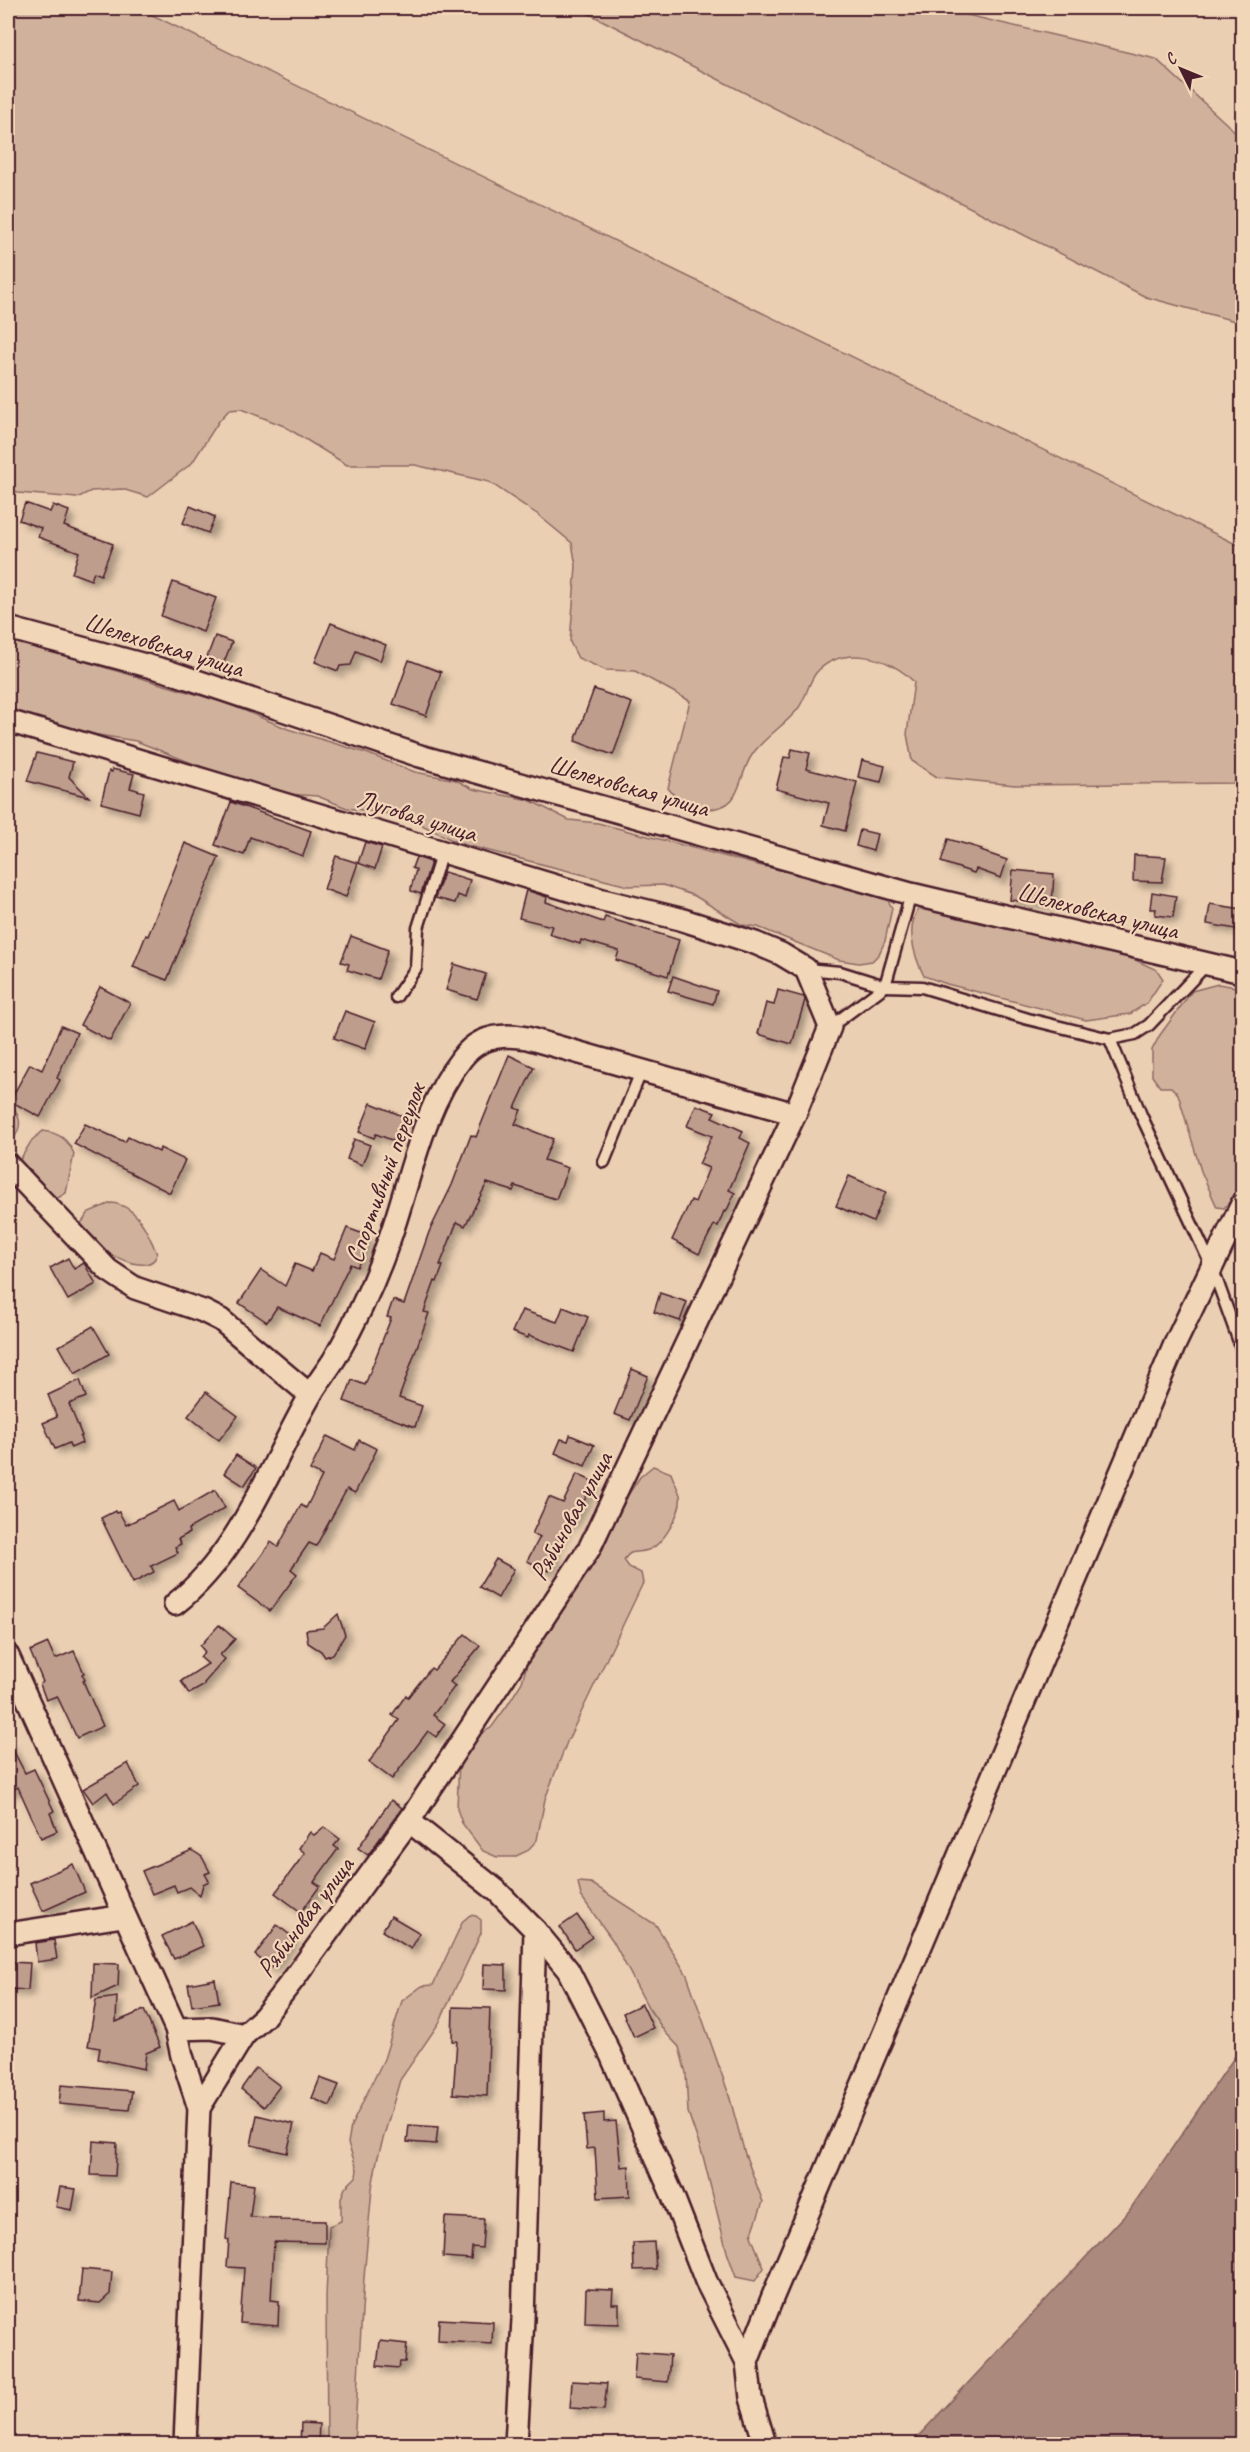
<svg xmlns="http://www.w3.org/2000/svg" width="1250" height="2452" font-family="Caveat,sans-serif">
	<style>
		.green { fill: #d0b29c; stroke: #8d6864; stroke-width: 1.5 }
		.water { fill: #ab897d; stroke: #845f5c; stroke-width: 1.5 }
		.building { fill: #be9d8d; stroke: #4a1f2b; stroke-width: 1.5; filter: url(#shadow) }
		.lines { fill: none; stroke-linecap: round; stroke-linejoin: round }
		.lane-casing { stroke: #4a1f2b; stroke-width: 15 }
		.street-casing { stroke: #4a1f2b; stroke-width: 26 }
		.lane { stroke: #f1d6b8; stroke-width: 10 }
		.street { stroke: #f1d6b8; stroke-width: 21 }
		.labels { text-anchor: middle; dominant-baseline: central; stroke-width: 4.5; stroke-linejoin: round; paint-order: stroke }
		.street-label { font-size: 26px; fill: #4a1f2b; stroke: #f1d6b8 }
	</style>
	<defs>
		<filter id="shadow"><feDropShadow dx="5.5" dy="5.5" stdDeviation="3" flood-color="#0004"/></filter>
	</defs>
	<rect width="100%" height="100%" fill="#eacfb2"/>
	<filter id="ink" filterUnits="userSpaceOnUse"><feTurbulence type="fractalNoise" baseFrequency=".0167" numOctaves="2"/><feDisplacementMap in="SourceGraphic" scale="12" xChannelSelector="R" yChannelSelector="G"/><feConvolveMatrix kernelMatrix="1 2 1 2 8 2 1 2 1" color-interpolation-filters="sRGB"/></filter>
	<g filter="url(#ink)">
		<g class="green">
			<path d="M 8,8 L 138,8 L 1242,547 L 1242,783 L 1015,785 L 937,777 L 912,761 L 907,734 L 914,682 C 890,656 842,644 816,673 C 808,683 806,699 797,710 C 784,726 763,738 752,755 C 736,779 744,809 706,809 C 687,809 679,802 668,788 L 690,701 L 635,671 L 605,670 L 578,658 L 570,642 L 576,566 L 572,543 L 537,514 L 489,482 L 415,465 L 347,465 L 284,426 L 241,409 L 229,410 L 219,421 L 192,463 L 148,497 L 122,489 L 91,491 L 77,498 L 18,493 L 10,487 L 8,482 Z"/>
			<polygon points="578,8 937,8 1156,59 1242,138 1242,323 1146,297"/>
			<polygon points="8,639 229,704 288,729 366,753 415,772 456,780 473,789 529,800 569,820 598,823 754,864 875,892 887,899 892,908 885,941 879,954 872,961 859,963 839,960 758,927 742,925 695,896 663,885 628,886 458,843 404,816 347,808 317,796 287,794 232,779 136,741 92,734 8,710"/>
			<path d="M 921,906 L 929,906 L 1133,959 L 1157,970 L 1163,979 L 1147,1003 L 1130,1014 L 1086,1020 L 947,984 L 924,976 C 914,956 904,925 921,906 Z"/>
			<polygon points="1218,984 1242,988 1242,1169 1237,1182 1234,1197 1224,1208 1217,1207 1201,1171 1178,1094 1171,1087 1160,1087 1152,1076 1152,1050 1160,1035 1192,991"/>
			<path d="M 8,1098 C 20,1118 26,1124 9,1145 Z"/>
			<path d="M 43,1131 C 59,1133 68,1139 74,1154 L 66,1193 L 58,1198 L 48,1196 L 18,1163 L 32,1140 Z"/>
			<path d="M 111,1203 C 137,1205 148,1232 157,1254 C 150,1280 98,1250 87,1237 C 85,1234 82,1229 80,1225 L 89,1212 Z"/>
			<path d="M 653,1466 L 671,1473 C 673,1480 678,1488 680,1495 C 683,1511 663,1545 648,1550 C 637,1554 631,1548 624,1560 L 629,1567 L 641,1573 L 643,1583 L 567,1742 L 545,1799 L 537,1840 L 527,1851 L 514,1857 L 497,1857 L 483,1851 L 462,1823 L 457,1809 L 459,1759 L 474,1737 L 491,1728 L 507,1706 L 522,1682 L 530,1654 L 578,1580 L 603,1549 L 622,1504 L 640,1477 Z"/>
			<polygon points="578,1882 591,1883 656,1925 687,1975 729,2095 745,2154 763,2202 751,2236 764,2268 755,2281 736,2277 727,2252 703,2156 688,2112 686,2073 679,2047 665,2032 649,2009 613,1941 581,1896"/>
			<polygon points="470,1915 476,1916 481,1920 481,1933 439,2023 400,2080 377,2160 372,2188 364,2278 354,2444 327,2444 326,2298 329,2226 341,2221 341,2198 345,2188 356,2177 357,2169 348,2143 351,2126 384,2059 402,2001 422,1986 433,1985 463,1921"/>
		</g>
		<polygon class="water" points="1242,2046 1242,2444 911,2444 1129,2211"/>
		<g class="building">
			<polygon points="25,503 50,512 53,505 69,511 64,526 113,544 101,575 94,572 91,580 72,573 79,552 38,537 41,528 19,520"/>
			<polygon points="190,506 215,517 208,533 183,523"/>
			<polygon points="173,582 216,598 203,632 161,616"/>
			<polygon points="331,623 386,645 380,661 356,651 351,665 340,666 338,671 315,662"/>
			<polygon points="215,636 232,642 222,667 206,660"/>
			<polygon points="409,660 441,672 426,716 393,704"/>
			<polygon points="594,689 632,703 613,755 575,741"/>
			<polygon points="792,749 810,753 806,769 857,782 845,831 823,825 829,803 776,789 784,757 790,758"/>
			<polygon points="37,753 73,762 69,777 89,797 27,781"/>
			<polygon points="862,760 885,766 881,782 858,777"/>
			<polygon points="112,769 134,774 130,788 144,792 139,813 101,803 109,771 112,772"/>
			<polygon points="231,802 311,831 303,856 250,837 244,855 215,845"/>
			<polygon points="860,830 877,834 873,851 856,846"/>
			<polygon points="948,839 982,849 981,851 1007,860 1001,878 976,869 974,873 941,862"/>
			<polygon points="365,842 382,847 375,869 358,863"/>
			<polygon points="185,843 219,857 167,980 133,967 146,935 148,936"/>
			<polygon points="1134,855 1166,857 1162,882 1133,881"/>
			<polygon points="336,856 358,863 346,897 324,889"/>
			<polygon points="416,857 431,862 421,894 411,891 411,888 416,870 412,868"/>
			<polygon points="1013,870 1054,874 1052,904 1010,900"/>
			<polygon points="444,872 470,880 465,898 458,895 455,903 435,898"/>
			<polygon points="526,890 547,897 546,902 603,922 605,917 679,940 668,976 616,960 619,951 581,940 580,944 549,934 552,926 519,918"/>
			<polygon points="1152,892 1176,896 1173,917 1155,915 1156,909 1150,909"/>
			<polygon points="1210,904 1242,909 1242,930 1207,924"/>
			<polygon points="351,936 388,950 378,979 347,970 349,964 341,962"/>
			<polygon points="454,964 486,974 477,999 446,990"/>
			<polygon points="673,976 717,991 713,1004 668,991"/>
			<polygon points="100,987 130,1003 110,1041 80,1025"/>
			<polygon points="778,990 804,997 805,1000 792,1044 758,1034 766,1003 774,1005"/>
			<polygon points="345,1011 375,1022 365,1049 334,1038"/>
			<polygon points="61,1026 77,1033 57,1078 60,1080 40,1117 10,1101 30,1064 42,1070"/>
			<polygon points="509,1055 534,1067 515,1108 521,1110 515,1124 553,1139 544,1160 568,1168 556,1199 515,1186 513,1191 487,1183 465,1226 457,1222 440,1265 443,1266 437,1282 435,1281 424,1312 429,1313 399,1398 422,1406 415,1427 344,1401 352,1380 365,1385 391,1318 387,1317 393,1300 404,1304 429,1232 452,1185 471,1135 476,1137"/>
			<polygon points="371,1103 405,1117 394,1141 376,1134 374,1138 359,1132"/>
			<polygon points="696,1105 715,1112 712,1117 743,1131 740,1138 750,1143 729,1190 735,1193 726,1212 724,1211 718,1226 714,1225 699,1254 672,1240 691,1200 695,1202 709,1168 699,1164 712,1136 687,1126"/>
			<polygon points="85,1124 125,1142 128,1137 159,1152 160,1148 185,1160 170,1193 74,1144"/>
			<polygon points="354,1139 370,1145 362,1165 347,1159"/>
			<polygon points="849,1176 886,1192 873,1222 836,1206"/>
			<polygon points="347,1228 369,1236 363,1249 365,1250 357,1267 350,1264 320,1326 277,1307 267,1322 239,1303 261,1270 285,1286 295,1264 312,1271 320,1253 334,1259"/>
			<polygon points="68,1258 74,1269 84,1263 96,1284 68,1300 50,1268"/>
			<polygon points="660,1293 687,1302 680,1321 654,1312"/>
			<polygon points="563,1307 588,1317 574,1352 529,1335 528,1338 512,1332 522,1310 557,1322"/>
			<polygon points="93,1326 109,1354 75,1374 59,1346"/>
			<polygon points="632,1369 648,1376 630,1420 614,1414"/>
			<polygon points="80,1380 86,1397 69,1404 82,1436 80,1437 82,1443 71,1448 69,1443 55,1449 43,1423 57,1417 48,1395"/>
			<polygon points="206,1392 238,1416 219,1440 188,1416"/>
			<polygon points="570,1435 594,1445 585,1466 555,1453 561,1439 568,1441"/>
			<polygon points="327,1436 355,1450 359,1440 377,1449 355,1493 347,1489 316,1546 309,1543 291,1569 297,1574 270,1611 238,1588 271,1542 278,1547 301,1505 306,1508 322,1476 310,1470"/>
			<polygon points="236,1455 256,1468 244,1486 224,1473"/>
			<polygon points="577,1474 594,1482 572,1523 567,1521 552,1553 557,1555 549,1571 527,1561 540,1537 532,1534 549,1497 563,1503"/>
			<polygon points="215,1490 225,1508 188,1529 189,1533 178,1539 181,1544 175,1547 178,1553 151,1566 154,1572 133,1583 101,1518 115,1511 116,1513 119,1512 126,1525 174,1501 179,1511"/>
			<polygon points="496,1559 514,1569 498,1598 479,1587"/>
			<polygon points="338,1614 345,1635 333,1654 325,1657 321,1651 308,1643 306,1630 323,1628"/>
			<polygon points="219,1625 235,1639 220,1655 225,1659 204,1683 205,1685 189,1694 181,1681 208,1664 200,1657 205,1652 200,1646"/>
			<polygon points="465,1634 480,1646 450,1682 455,1686 433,1715 445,1724 436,1737 428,1731 392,1779 369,1762 399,1720 392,1715 406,1695 408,1697 431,1668 434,1670"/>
			<polygon points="48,1643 55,1659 74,1651 84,1673 82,1674 85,1680 83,1681 103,1726 77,1738 57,1696 46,1700 40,1684 43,1682 30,1651"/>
			<polygon points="8,1740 25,1773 34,1769 54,1811 50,1813 57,1831 41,1838 18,1787 8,1792"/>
			<polygon points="128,1763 139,1786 114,1804 107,1792 93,1803 83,1789"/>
			<polygon points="391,1800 402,1808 368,1855 358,1848"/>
			<polygon points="324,1827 340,1839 334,1846 338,1849 314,1882 320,1886 301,1912 275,1893 305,1853 299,1848 310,1832 314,1835"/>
			<polygon points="192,1850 202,1857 210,1872 205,1874 209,1881 203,1884 200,1896 189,1887 177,1892 174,1885 152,1894 142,1871"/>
			<polygon points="73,1864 85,1892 43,1911 30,1883"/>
			<polygon points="577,1915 592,1937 575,1949 560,1927"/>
			<polygon points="391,1916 420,1933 411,1949 382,1931"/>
			<polygon points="192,1921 203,1946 174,1959 162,1936"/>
			<polygon points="277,1925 294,1938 272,1968 255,1955"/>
			<polygon points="54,1940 57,1959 37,1962 35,1943"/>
			<polygon points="8,1962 30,1963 28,1990 8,1989"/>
			<polygon points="93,1963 119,1964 118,1986 92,1998"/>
			<polygon points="484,1964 506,1965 506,1990 483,1989"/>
			<polygon points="215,1979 219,2002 192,2006 188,1984"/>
			<polygon points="117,1997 116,2022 144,2010 160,2047 146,2053 144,2069 98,2059 100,2048 88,2046 96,2000"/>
			<polygon points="642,2004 653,2028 634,2037 623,2013"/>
			<polygon points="453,2007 490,2008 487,2096 453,2094 457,2041 452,2041"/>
			<polygon points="256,2068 280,2086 264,2107 241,2089"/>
			<polygon points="320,2078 339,2085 330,2106 312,2098"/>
			<polygon points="61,2085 132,2091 129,2110 59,2104"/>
			<polygon points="604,2113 604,2122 616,2121 621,2167 629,2166 630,2196 598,2198 595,2148 587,2149 584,2115"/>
			<polygon points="257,2115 294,2124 287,2153 251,2145"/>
			<polygon points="409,2125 438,2127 436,2144 407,2142"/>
			<polygon points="93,2141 117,2143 115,2176 91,2175"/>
			<polygon points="231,2182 254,2185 250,2217 280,2218 280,2220 325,2221 325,2243 274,2242 271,2300 279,2301 278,2326 240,2323 244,2268 227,2267 229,2240 226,2239"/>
			<polygon points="60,2187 76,2189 72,2210 56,2207"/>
			<polygon points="445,2217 484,2219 482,2248 472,2247 471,2259 443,2257"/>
			<polygon points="654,2242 656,2269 634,2270 633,2243"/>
			<polygon points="82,2269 112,2272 110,2294 100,2303 79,2301"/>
			<polygon points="586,2289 613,2290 612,2304 619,2304 619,2324 585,2323"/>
			<polygon points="439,2319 493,2322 492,2344 438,2341"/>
			<polygon points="380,2341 407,2344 405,2362 400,2362 399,2368 377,2366"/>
			<polygon points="636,2352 670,2355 668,2382 634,2379"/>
			<polygon points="572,2381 607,2383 604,2410 570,2408"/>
			<polygon points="301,2423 319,2424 318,2445 300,2445"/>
		</g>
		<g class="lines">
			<defs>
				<g id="lane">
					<polyline points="806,969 840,972 885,986 922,987 1028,1019 1110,1039 1135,1034 1149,1025 1206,965"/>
					<polyline points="396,997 416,968 418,928 442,852"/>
					<polyline points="830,1027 885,986 911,894"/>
					<polyline points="1110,1039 1141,1115 1212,1267 1242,1350"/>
					<polyline points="604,1162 641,1072"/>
				</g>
				<g id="street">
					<polyline points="8,628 167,671 420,756 911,894 1242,972"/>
					<polyline points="8,721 599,899 680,919 755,943 781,954 806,969 830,1027 795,1114 589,1549 409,1821 293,1980 264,2017 244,2035"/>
					<polyline points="8,1165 108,1270 135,1288 203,1311 221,1320 310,1395"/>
					<path d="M 175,1604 C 241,1552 269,1467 310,1396 C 317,1383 327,1371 335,1358 C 356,1321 374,1284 388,1243 C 410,1183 421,1110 462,1058 C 478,1037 501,1033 527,1038 L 795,1114"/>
					<polyline points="8,1656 176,2029 182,2056 199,2108 244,2035 212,2028 176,2029"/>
					<polyline points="409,1821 497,1891 535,1930 568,1970 611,2055 672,2194 706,2281 747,2362"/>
					<polyline points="8,1934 123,1916"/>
					<polyline points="185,2444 199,2108"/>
					<polyline points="516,2444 523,2319 535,1930"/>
					<polyline points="765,2444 751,2398 747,2362 773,2296 1175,1344 1242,1204"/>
				</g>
			</defs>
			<use href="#lane" class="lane-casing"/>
			<use href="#street" class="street-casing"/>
			<use href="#lane" class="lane"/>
			<use href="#street" class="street"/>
		</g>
	</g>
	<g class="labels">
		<g class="street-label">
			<text transform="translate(164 645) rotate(17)">Шелеховская улица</text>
			<text transform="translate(629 786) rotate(16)">Шелеховская улица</text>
			<text transform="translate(417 816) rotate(17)">Луговая улица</text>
			<text transform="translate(1098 911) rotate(14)">Шелеховская улица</text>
			<text transform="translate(385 1173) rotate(-70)">Спортивный переулок</text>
			<text transform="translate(571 1516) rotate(-61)">Рябиновая улица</text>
			<text transform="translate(305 1917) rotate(-53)">Рябиновая улица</text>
		</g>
	</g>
	<rect width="1250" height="2452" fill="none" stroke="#f1d6b8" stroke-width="30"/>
	<rect x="15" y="15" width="1220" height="2422" fill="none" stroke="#4a1f2b" stroke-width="2" filter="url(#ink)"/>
	<g transform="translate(1181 69) rotate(313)" stroke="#f1d6b8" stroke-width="4.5" paint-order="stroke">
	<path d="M0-4.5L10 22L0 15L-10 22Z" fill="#4a1f2b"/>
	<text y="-9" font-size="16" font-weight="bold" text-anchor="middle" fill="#4a1f2b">С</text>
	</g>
</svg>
